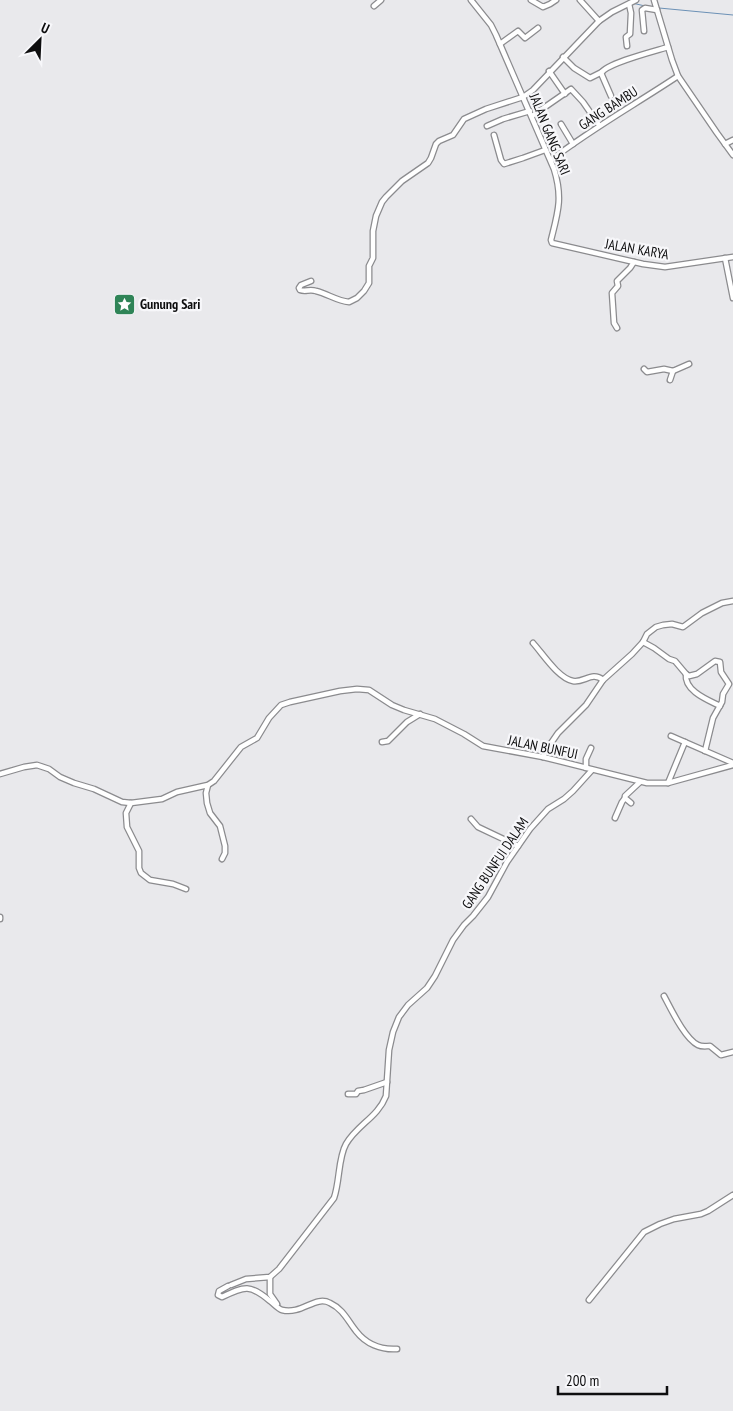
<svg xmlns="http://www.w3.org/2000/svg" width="733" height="1411" font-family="'PT Sans Narrow',sans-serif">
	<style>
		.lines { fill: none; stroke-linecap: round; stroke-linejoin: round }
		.stream { stroke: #6c91b6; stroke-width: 1 }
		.minor-casing { stroke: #8b8b8e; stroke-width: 7 }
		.minor { stroke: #fff; stroke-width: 4.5 }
		.labels { text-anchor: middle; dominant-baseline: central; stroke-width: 4.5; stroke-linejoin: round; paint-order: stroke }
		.street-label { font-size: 14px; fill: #0e0e0f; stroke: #f7f7fa }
		.poi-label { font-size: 14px; font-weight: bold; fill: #0e0e0f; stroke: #f7f7fa; text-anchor: start }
	</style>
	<rect width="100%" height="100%" fill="#e9e9ec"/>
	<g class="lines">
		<g class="stream">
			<polyline points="632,3 645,6"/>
			<polyline points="659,8 733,15"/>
		</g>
		<defs>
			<g id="minor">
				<path d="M 471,0 L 491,25 L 496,35 L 554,169 C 563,198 558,212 551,240 L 552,243 L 643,264 L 665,267 L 733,257"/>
				<polyline points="531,0 543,7 550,4 556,0"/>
				<polyline points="580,0 599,21"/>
				<polyline points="654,0 672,60 678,76 717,133 733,155"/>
				<polyline points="374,6 381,0"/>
				<polyline points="644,31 642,10 645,8 657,10"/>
				<polyline points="500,44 518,31 525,38 538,28"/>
				<polyline points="627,46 626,37 630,34 631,13 629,4"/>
				<polyline points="563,57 574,68 590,78 602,72"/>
				<polyline points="549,71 565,94"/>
				<path d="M 611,96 L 601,73 C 607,63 655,51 668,47"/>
				<polyline points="532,116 571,89 583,102 599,125"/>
				<polyline points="561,124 573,144"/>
				<polyline points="487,126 503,119 530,111"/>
				<polyline points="494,135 501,160 504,164 523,158 545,150"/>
				<polyline points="725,144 733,140"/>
				<path d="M 551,160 C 591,129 636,104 678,76"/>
				<polyline points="725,258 733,298"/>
				<path d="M 311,281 L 301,285 L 299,288 L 300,290 C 305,292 310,289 316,291 C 328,294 337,301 349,302 L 357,298 L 364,291 L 369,283 L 369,266 L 373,258 L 373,231 L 376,216 L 382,202 L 386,197 L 402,181 L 428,163 L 431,158 L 436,144 L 439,141 L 453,135 L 464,119 L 486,109 L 523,97 L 533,90 L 599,21 L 612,12 L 636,0"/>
				<polyline points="617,328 614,323 612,293 618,286 617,281 630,268 634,262"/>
				<polyline points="644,369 647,372 664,369 673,371 689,364"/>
				<polyline points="670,380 673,371"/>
				<polyline points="643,642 654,648 669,659 675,661 686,674 689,676 697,674 715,661 720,662 721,672 729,684 723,694 722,702 713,718 705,751"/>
				<path d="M 533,643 C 543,654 558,678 573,681 C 584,683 592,671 603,680"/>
				<path d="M 686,674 C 684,691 708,700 720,706"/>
				<polyline points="671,736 733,763"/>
				<polyline points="382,742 388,741 407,722 420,714"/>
				<polyline points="543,757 547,749 558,733 586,705 603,680 632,654 643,642 647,634 656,627 663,625 672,624 683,627 702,613 722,603 733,601"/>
				<polyline points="586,768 586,759 591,748"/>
				<polyline points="0,774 24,767 37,765 49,769 60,777 74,783 94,789 122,802 131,803 162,799 177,792 208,785 214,781 241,747 257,738 269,718 281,705 290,702 340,691 357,689 369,690 392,705 404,710 435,719 464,734 483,746 543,757 647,783 668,783 733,765"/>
				<polyline points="668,783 685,742"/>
				<polyline points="208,785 206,793 207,803 210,813 220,826 225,846 225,853 222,859"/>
				<polyline points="131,803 126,813 127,827 139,851 139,868 141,873 150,880 173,884 186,889"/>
				<polyline points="631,803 625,798 625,796 640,782"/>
				<polyline points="615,818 622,802 625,798"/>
				<polyline points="471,819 478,827 518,846"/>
				<polyline points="0,917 0,919"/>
				<path d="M 664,996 C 671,1009 685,1039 698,1045 C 702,1047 706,1046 710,1046 L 721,1055 L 733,1052"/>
				<polyline points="348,1094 356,1094 358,1091 364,1090 387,1082"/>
				<polyline points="270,1277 270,1294 277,1304"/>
				<path d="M 231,1285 L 246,1279 L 270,1277 L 279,1269 L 334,1198 C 340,1181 338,1158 346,1144 C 357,1125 378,1117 386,1096 L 389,1050 L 393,1032 L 399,1017 L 408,1005 L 427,988 L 435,976 L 453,940 L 464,925 L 473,916 L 488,897 L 507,862 L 530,829 L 548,809 L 564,799 L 573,791 L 592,770"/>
				<path d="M 228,1286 L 219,1291 L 218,1295 L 222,1297 C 245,1286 250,1284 270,1301 C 274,1304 278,1309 282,1310 C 302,1315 315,1295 330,1303 C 343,1309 348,1321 356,1331 C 366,1344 381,1350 397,1349"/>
				<polyline points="589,1300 644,1232 660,1224 674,1219 701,1214 708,1211 733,1195"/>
			</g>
		</defs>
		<use href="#minor" class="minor-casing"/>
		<use href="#minor" class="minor"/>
	</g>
	<defs>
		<symbol id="sight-square" viewBox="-11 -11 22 22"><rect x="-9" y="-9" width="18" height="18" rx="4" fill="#2f8457" stroke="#f7f7fa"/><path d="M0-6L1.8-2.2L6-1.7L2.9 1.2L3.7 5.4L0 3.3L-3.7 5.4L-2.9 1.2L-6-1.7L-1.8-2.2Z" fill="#fff"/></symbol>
	</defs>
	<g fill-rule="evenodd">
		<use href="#sight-square" x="112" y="292" width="25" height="25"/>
	</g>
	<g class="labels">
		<g class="street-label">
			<text transform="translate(608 108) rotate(-33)">GANG BAMBU</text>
			<text transform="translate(550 134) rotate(68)">JALAN GANG SARI</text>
			<text transform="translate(637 249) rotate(10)">JALAN KARYA</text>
			<text transform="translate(543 747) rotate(12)">JALAN BUNFUI</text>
			<text transform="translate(495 863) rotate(-56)">GANG BUNFUI DALAM</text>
		</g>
		<g class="poi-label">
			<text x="140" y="304">Gunung Sari</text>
		</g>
	</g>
	<g transform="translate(40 40) rotate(24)" stroke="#f7f7fa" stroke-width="4" paint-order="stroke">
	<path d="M0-4L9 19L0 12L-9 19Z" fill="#0e0e0f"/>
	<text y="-8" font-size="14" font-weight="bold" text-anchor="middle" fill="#0e0e0f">U</text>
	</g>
	<path d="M558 1386v8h109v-8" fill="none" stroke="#0e0e0f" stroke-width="2.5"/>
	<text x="566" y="1386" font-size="15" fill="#0e0e0f" stroke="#f7f7fa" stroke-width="4" paint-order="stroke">200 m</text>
</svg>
